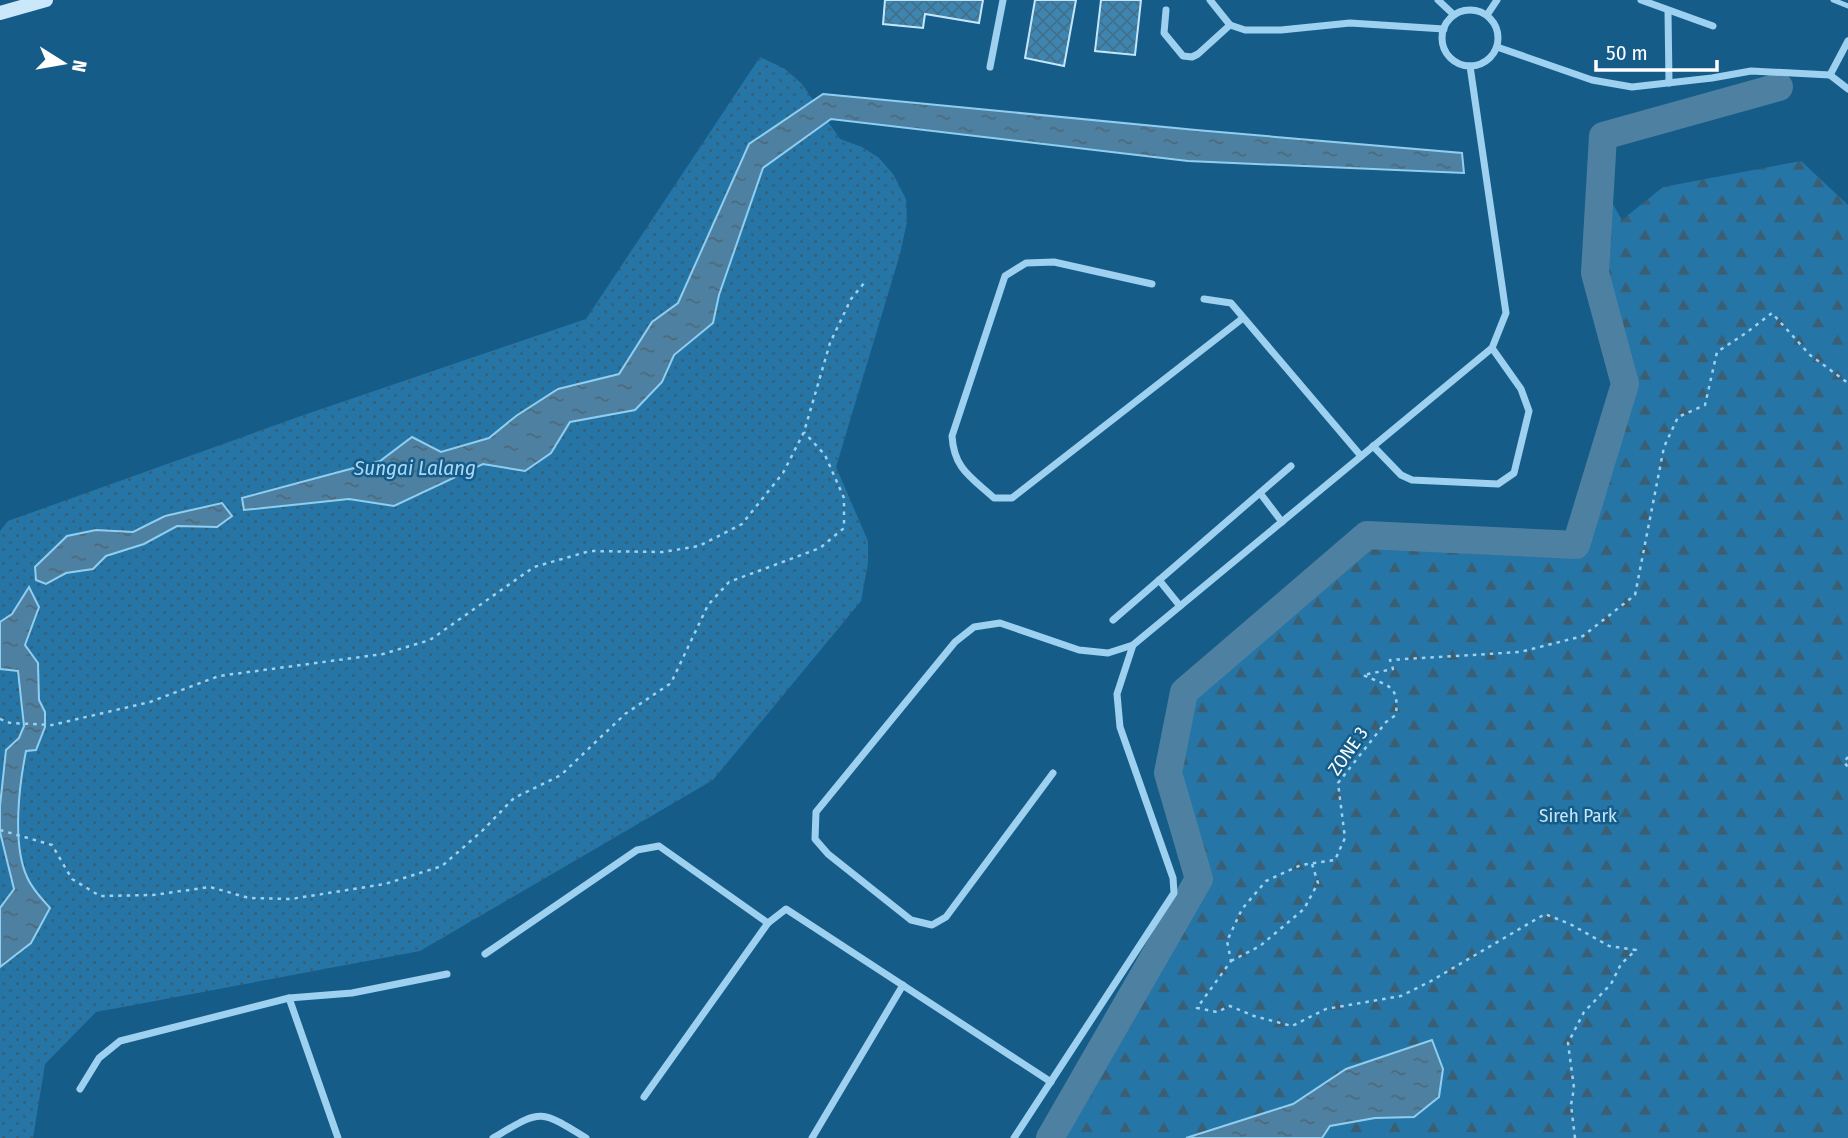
<svg xmlns="http://www.w3.org/2000/svg" width="1848" height="1138" font-family="'Fira Sans Condensed',sans-serif">
	<style>
		.grass { fill: url(#grass-dots) }
		.forest { fill: url(#forest-firs) }
		.water { fill: url(#water-ripples); stroke: #90cef1; stroke-width: 2 }
		.lines { fill: none; stroke-linecap: round; stroke-linejoin: round }
		.river { stroke: #4e81a1; stroke-width: 28 }
		.building { fill: url(#building-cross-hatch); stroke: #c4e6fb; stroke-width: 2 }
		.path { stroke: #9ed0ef; stroke-width: 2.5; stroke-dasharray: 3.5 5; stroke-linecap: butt }
		.lane { stroke: #9ed0ef; stroke-width: 5 }
		.street { stroke: #9ed0ef; stroke-width: 7 }
		.secondary { stroke: #cbe7fa; stroke-width: 14 }
		.labels { text-anchor: middle; dominant-baseline: central; stroke-width: 5; stroke-linejoin: round; paint-order: stroke }
		.street-label { font-size: 19px; fill: #fff; stroke: #165c89 }
		.park-label { font-size: 19px; fill: #c4e6fb; stroke: #165c89 }
		.water-label { font-size: 21px; font-style: italic; fill: #a9d9f6; stroke: #165c89 }
	</style>
	<defs>
		<pattern id="grass-dots" width="8" height="8" patternUnits="userSpaceOnUse" patternTransform="scale(1.75)"><rect width="8" height="8" fill="#2576a7"/><path d="M2 2h.1M6 6h.1" fill="none" stroke="#3a5f75" stroke-width="1.8" stroke-linecap="round"/></pattern>
		<pattern id="forest-firs" width="22" height="20" patternUnits="userSpaceOnUse" patternTransform="scale(1.75)"><rect width="22" height="20" fill="#2576a7"/><path d="M5 1l3.5 6h-7zM16 11l3.5 6h-7z" fill="#3a5f75"/></pattern>
		<pattern id="water-ripples" width="26" height="14" patternUnits="userSpaceOnUse" patternTransform="scale(1.75)"><rect width="26" height="14" fill="#4e81a1"/><path d="M2 4q2-2 4 0t4 0M15 11q2-2 4 0t4 0" fill="none" stroke="#4d697b"/></pattern>
		<pattern id="building-cross-hatch" width="8" height="8" patternUnits="userSpaceOnUse" patternTransform="scale(1.75)"><rect width="8" height="8" fill="#3e86b2"/><path d="M0 0l8 8M0 8l8-8" fill="none" stroke="#446f89"/></pattern>
	</defs>
	<rect width="100%" height="100%" fill="#165c89"/>
	<polygon class="grass" points="760,57 785,69 802,84 840,139 862,147 879,158 893,174 906,199 907,222 900,254 836,467 868,541 868,563 861,601 713,780 420,951 96,1012 45,1064 33,1138 0,1138 0,531 8,521 301,416 586,319"/>
	<polygon class="forest" points="1801,161 1848,205 1848,1138 1322,1138 1330,1126 1375,1118 1414,1117 1346,1069 1293,1104 1186,1138 1050,1138 1198,879 1168,773 1184,692 1367,535 1576,545 1625,384 1595,273 1600,182 1622,220 1663,187"/>
	<g class="water">
		<polygon points="823,94 1196,130 1462,153 1464,173 1188,161 831,119 763,168 719,295 713,323 674,355 662,382 635,410 570,422 551,453 525,471 483,464 394,506 349,499 244,510 242,498 380,461 412,437 441,452 489,438 516,416 558,389 619,374 652,322 678,303 749,144"/>
		<polygon points="222,503 232,516 217,527 177,526 144,544 106,556 93,569 66,573 46,584 36,580 35,567 67,536 96,530 133,532 165,516"/>
		<path d="M 29,587 L 39,607 L 25,645 L 38,663 L 39,700 L 45,712 L 45,727 L 36,750 L 26,751 C 19,786 12,844 27,877 C 32,889 42,899 50,908 L 31,943 L 0,967 L 0,908 L 14,889 L 0,832 L 0,806 L 6,750 L 19,738 L 24,726 L 18,671 L 0,669 L 0,622 L 12,614 Z"/>
		<polygon points="1432,1040 1443,1069 1439,1097 1414,1117 1375,1118 1330,1126 1322,1138 1186,1138 1293,1104 1346,1069"/>
	</g>
	<g class="lines">
		<polyline class="river" points="1050,1138 1199,879 1168,773 1184,692 1367,535 1576,545 1625,384 1595,273 1603,136 1779,87"/>
	</g>
	<g class="building">
		<polygon points="885,0 983,0 979,23 925,14 923,28 883,24"/>
		<polygon points="1035,0 1076,0 1064,66 1025,58"/>
		<polygon points="1101,0 1141,0 1135,55 1095,51"/>
	</g>
	<g class="lines">
		<g class="path">
			<polyline points="0,719 10,723 52,725 150,702 219,676 383,654 430,640 534,567 590,551 663,552 699,546 742,524 783,473 804,432 830,343 851,299 865,282"/>
			<polyline points="1848,757 1844,762 1848,767"/>
			<polyline points="0,830 52,845 72,879 100,896 153,895 210,887 249,898 291,899 385,884 442,866 482,831 514,798 561,775 625,714 671,683 708,605 729,582 820,548 844,528 844,498 825,455 804,432"/>
			<polyline points="1231,961 1260,946 1304,909 1318,883 1312,864"/>
			<path d="M 1575,1138 L 1571,1105 L 1574,1088 L 1568,1043 L 1584,1012 L 1611,984 L 1621,964 L 1636,950 L 1609,946 L 1570,924 L 1545,914 L 1431,981 L 1401,996 L 1326,1009 L 1292,1026 L 1254,1016 L 1230,1006 L 1217,1012 L 1197,1008 L 1231,961 L 1227,941 L 1242,909 L 1266,881 L 1301,865 L 1335,860 L 1345,838 L 1338,783 L 1386,722 L 1396,715 C 1399,684 1389,687 1363,675 L 1393,669 L 1390,660 L 1520,652 L 1583,636 L 1635,595 L 1664,447 L 1678,417 L 1705,405 L 1717,352 L 1746,333 L 1772,313 L 1810,355 L 1848,383"/>
		</g>
		<polyline class="lane" points="1833,0 1848,6"/>
		<g class="street">
			<polyline points="1210,0 1230,25 1245,30 1281,30 1350,23 1444,29"/>
			<polyline points="1438,0 1454,15"/>
			<polyline points="1641,0 1713,26"/>
			<polyline points="1166,10 1164,33 1183,56 1192,57 1198,54 1230,25"/>
			<circle cx="1470" cy="38" r="28"/>
			<polyline points="1668,11 1669,83"/>
			<polyline points="1487,15 1497,0"/>
			<polyline points="1497,47 1592,80 1632,87 1712,78 1751,71 1830,75"/>
			<polyline points="990,67 1003,0"/>
			<polyline points="1830,75 1848,41"/>
			<polyline points="1830,75 1848,89"/>
			<path d="M 1152,284 L 1054,262 L 1026,263 L 1005,276 L 952,436 C 954,469 971,477 994,498 L 1012,498 L 1243,318"/>
			<polyline points="1204,299 1231,303 1361,456"/>
			<polyline points="1373,446 1401,475 1412,480 1498,484 1514,473 1529,411 1521,389 1492,348"/>
			<polyline points="1260,493 1282,522"/>
			<polyline points="1159,580 1180,606"/>
			<polyline points="1113,620 1291,466"/>
			<polyline points="1053,773 946,917 932,925 911,920 828,854 815,839 816,812 955,642 974,627 1000,623 1079,650 1108,653 1133,645 1492,348 1506,313 1470,66"/>
			<polyline points="485,954 637,850 659,846 768,923"/>
			<polyline points="289,998 338,1138"/>
			<polyline points="80,1089 99,1058 120,1041 289,998 352,993 447,974"/>
			<polyline points="644,1097 768,923 786,909 1051,1082"/>
			<path d="M 493,1138 C 541,1110 538,1108 586,1138"/>
			<polyline points="812,1138 903,985"/>
			<polyline points="1014,1138 1174,893 1173,878 1120,727 1117,694 1133,645"/>
		</g>
		<polyline class="secondary" points="0,13 46,0"/>
	</g>
	<g class="labels">
		<g class="street-label">
			<text transform="translate(1348 751) rotate(-55)">ZONE 3</text>
		</g>
		<g class="park-label">
			<text x="1578" y="815">Sireh Park</text>
		</g>
		<g class="water-label">
			<text x="415" y="468">Sungai Lalang</text>
		</g>
	</g>
	<g transform="translate(63 63) rotate(101)" stroke="#165c89" stroke-width="5" paint-order="stroke">
	<path d="M0-5L12 26L0 18L-12 26Z" fill="#ffffff"/>
	<text y="-10" font-size="19" font-weight="bold" text-anchor="middle" fill="#ffffff">N</text>
	</g>
	<path d="M1596 60v10h121v-10" fill="none" stroke="#ffffff" stroke-width="3.5"/>
	<text x="1606" y="60" font-size="21" fill="#ffffff" stroke="#165c89" stroke-width="5" paint-order="stroke">50 m</text>
</svg>
